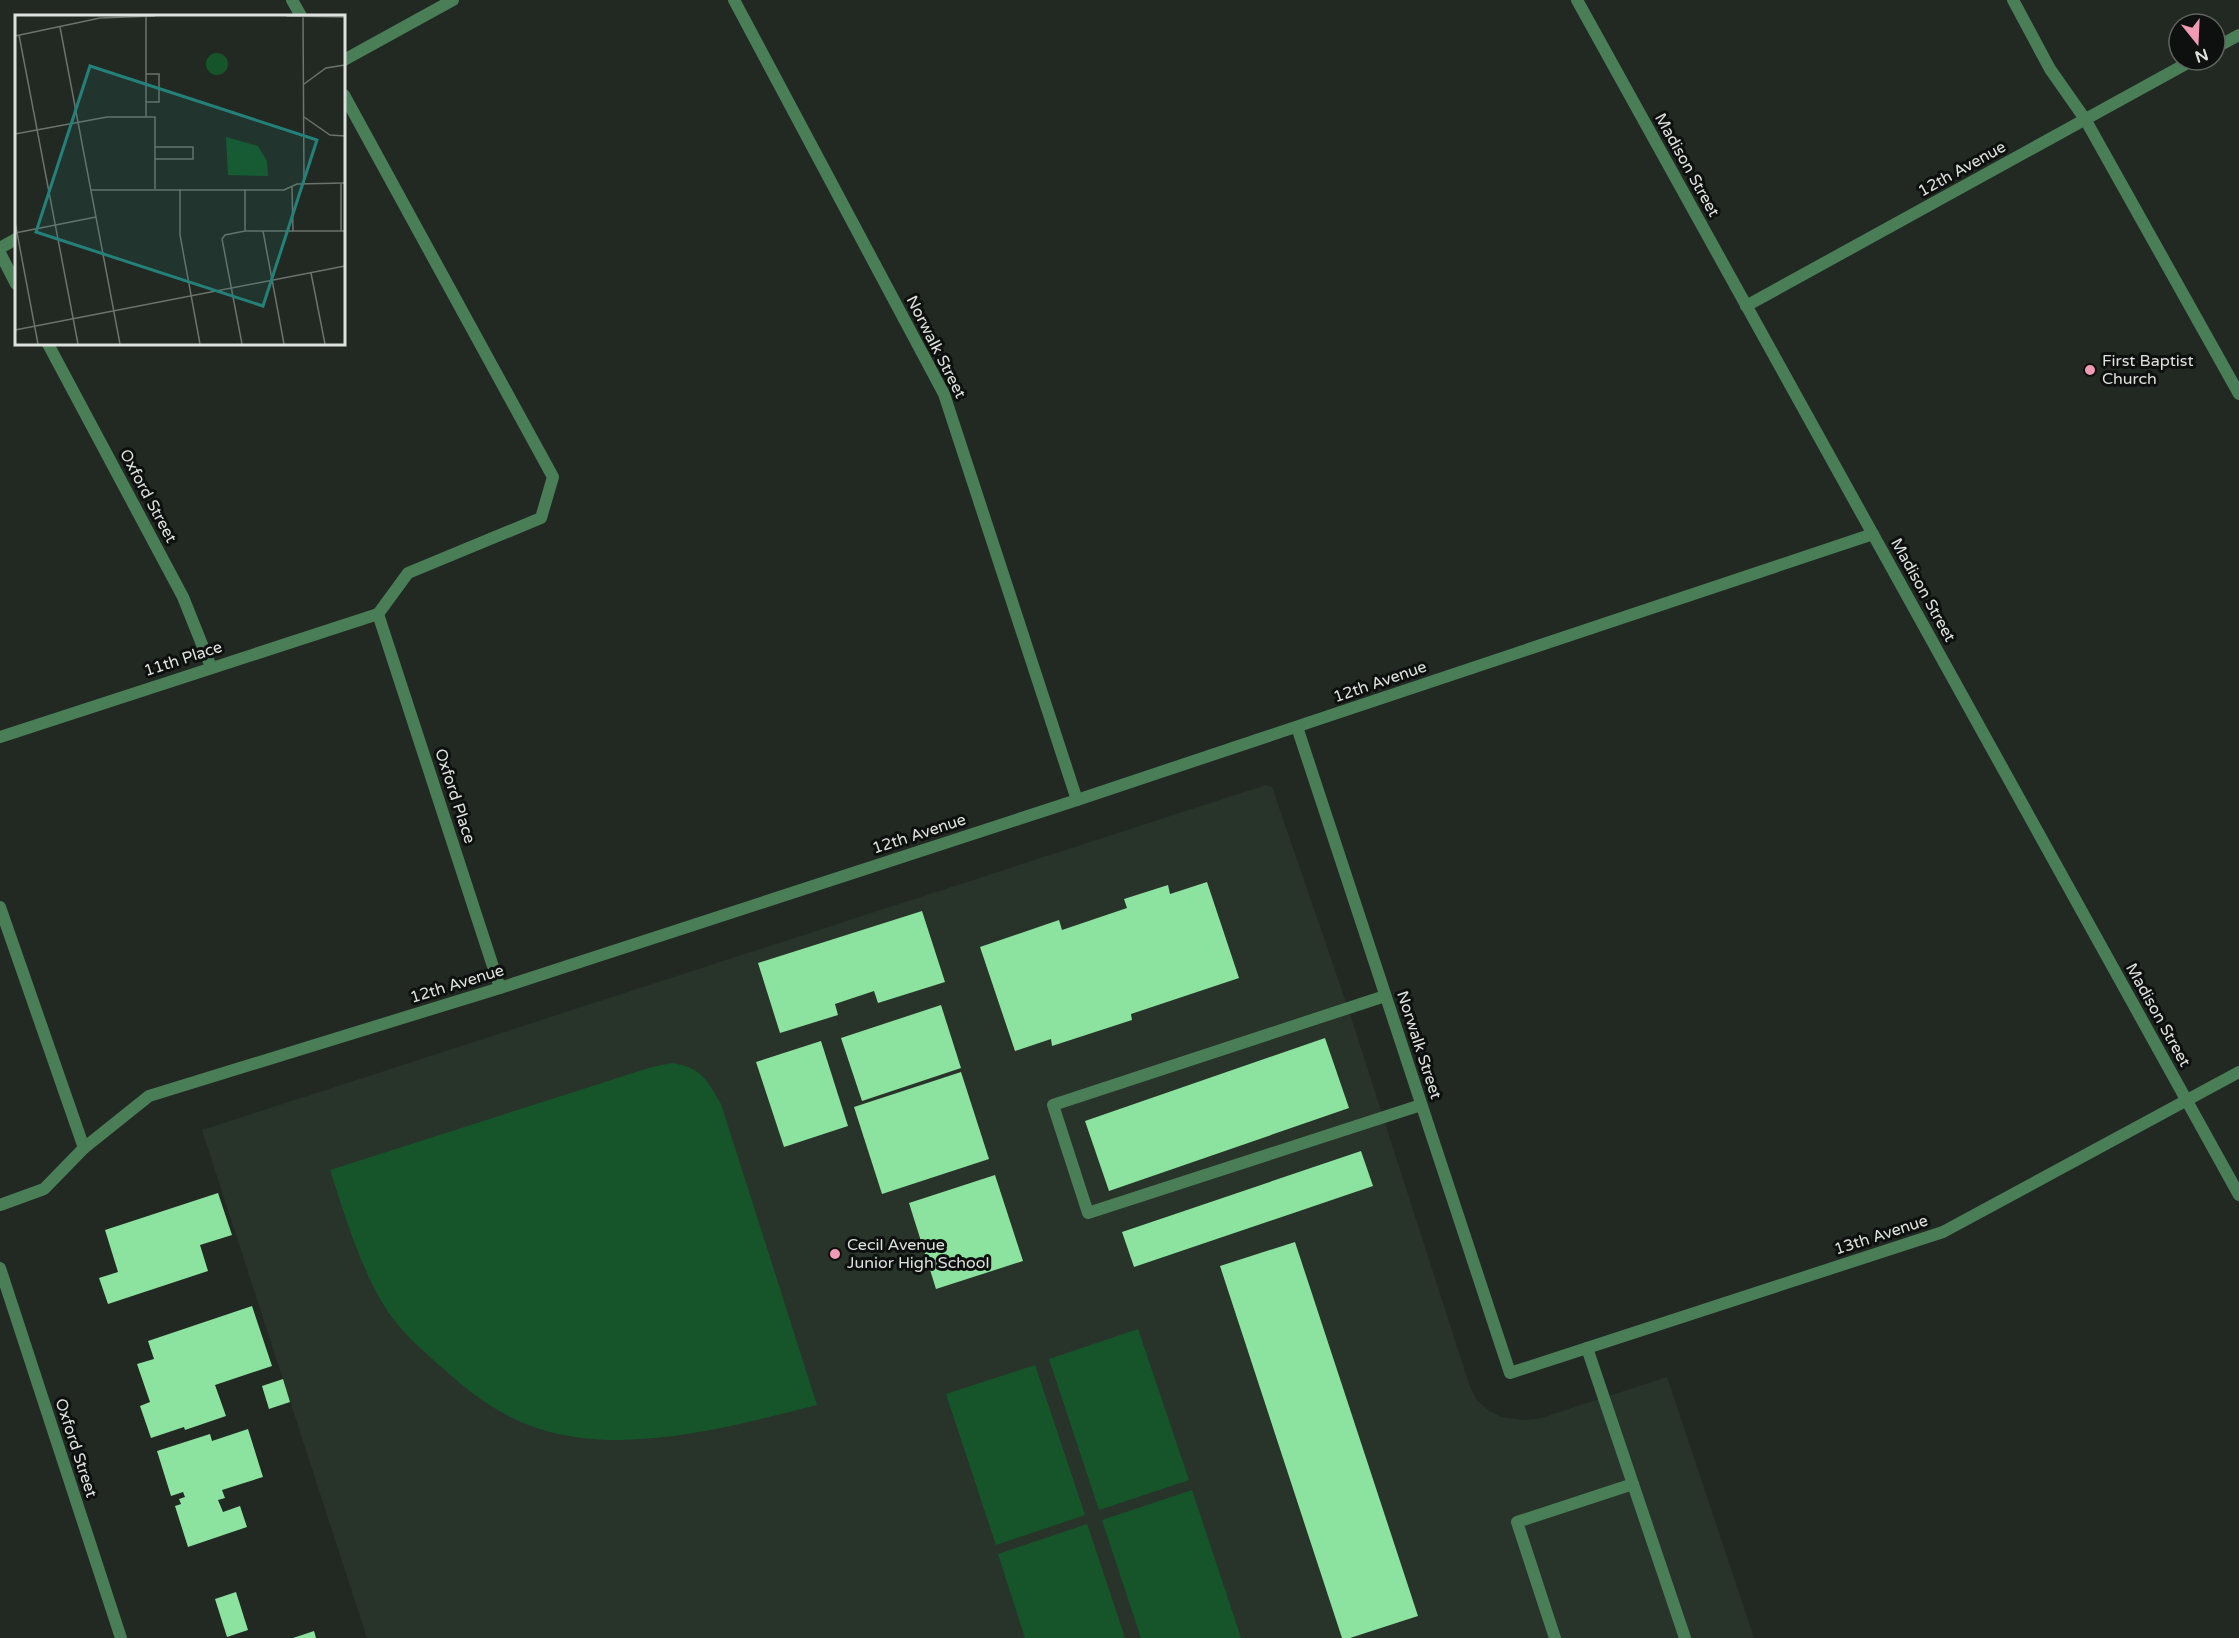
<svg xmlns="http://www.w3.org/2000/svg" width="2239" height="1638" font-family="'Varela Round',sans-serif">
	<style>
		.built { fill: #28342a }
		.green { fill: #16552a }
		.building { fill: #8ce29f }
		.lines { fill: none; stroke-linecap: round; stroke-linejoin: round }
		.lane { stroke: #4a7e56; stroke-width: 12 }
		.street { stroke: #4a7e56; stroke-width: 12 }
		.poi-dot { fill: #f09ab4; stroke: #0d100e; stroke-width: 2 }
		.labels { text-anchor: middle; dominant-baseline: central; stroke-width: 6; stroke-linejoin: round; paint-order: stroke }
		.street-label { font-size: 16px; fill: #dde2de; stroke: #0d100e }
		.poi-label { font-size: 16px; fill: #dde2de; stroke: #0d100e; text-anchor: start }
		.inset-road { fill: none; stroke: #6c736d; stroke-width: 1.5 }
		.view { fill: #248179; fill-opacity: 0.15; stroke: #248179; stroke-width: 3 }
		.inset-edge { fill: none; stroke: #dde2de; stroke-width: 3 }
	</style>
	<rect width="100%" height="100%" fill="#212922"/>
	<polygon class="built" points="1266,785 1272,787 1348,1008 1470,1387 1477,1400 1488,1410 1501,1417 1523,1420 1538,1419 1667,1377 1754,1638 367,1638 202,1130"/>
	<g class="green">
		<path d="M 672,1063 C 702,1068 706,1079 721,1104 L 817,1405 C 722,1429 597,1465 505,1414 C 484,1403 465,1388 446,1371 C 423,1351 397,1329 382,1302 C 358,1261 345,1215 330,1170 L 652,1067 Z"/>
		<polygon points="1138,1329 1189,1480 1099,1510 1049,1359"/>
		<polygon points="1035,1365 1085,1515 996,1545 946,1394"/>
		<polygon points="1192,1490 1241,1638 1141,1638 1102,1520"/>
		<polygon points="1087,1524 1125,1638 1025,1638 998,1554"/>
	</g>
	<g class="building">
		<polygon points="1207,882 1239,978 1131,1014 1132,1020 1052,1046 1051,1039 1015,1051 980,947 1059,920 1062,930 1127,908 1124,899 1168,885 1170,894"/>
		<polygon points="922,911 945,982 878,1003 874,991 835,1004 838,1015 780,1033 758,963"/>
		<polygon points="941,1005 961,1068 862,1101 841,1038"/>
		<polygon points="1325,1038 1349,1108 1109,1191 1085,1121"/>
		<polygon points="821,1041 848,1126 784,1147 756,1062"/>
		<polygon points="961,1072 989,1159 882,1194 854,1107"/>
		<polygon points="1361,1151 1373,1186 1134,1267 1122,1232"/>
		<polygon points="995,1175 1023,1261 936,1289 909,1203"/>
		<polygon points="218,1193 232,1235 200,1245 208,1271 108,1304 99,1278 118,1272 105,1230"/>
		<polygon points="1295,1242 1418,1616 1350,1638 1342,1638 1220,1266"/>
		<polygon points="252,1306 272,1366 215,1385 226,1416 185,1430 184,1427 151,1438 140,1406 150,1402 137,1364 154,1359 148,1341"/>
		<polygon points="283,1379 290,1402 269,1409 262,1386"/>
		<polygon points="248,1429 263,1477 222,1490 225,1498 218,1500 223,1512 240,1506 247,1527 188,1547 175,1506 181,1504 179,1499 185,1497 183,1492 171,1496 157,1451 210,1434 212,1441"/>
		<polygon points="236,1592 248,1630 227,1637 215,1599"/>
		<polygon points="314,1631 316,1638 293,1638"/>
	</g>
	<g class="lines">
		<g class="lane">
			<polyline points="292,0 301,16"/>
			<polyline points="2013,0 2050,69 2085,119 2239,394"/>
			<polyline points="344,95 553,477 541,518 408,573 378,614"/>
			<polyline points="1385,996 1053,1105 1088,1213 1421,1105"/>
			<polyline points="1587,1348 1685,1638"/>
			<polyline points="1555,1638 1517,1522 1633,1484"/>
		</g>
		<g class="street">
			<polyline points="734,0 944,394 1077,800"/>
			<polyline points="1577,0 2239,1195"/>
			<polyline points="2215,48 2239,35"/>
			<polyline points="344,60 453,0"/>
			<polyline points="0,248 16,239"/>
			<polyline points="0,253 16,284"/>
			<polyline points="1746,306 2193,60"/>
			<polyline points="48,344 183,597 211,667"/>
			<polyline points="1297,727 1510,1373 1943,1232 2239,1072"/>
			<polyline points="0,737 378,614 500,988"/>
			<polyline points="0,907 84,1148"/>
			<polyline points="0,1205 44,1189 84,1148 149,1096 500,988 1077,800 1873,534"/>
			<polyline points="0,1268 121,1638"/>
		</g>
	</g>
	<g class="poi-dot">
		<circle cx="2090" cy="370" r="6"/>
		<circle cx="835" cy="1254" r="6"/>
	</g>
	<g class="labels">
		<g class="street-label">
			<text transform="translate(1687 165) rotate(61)">Madison Street</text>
			<text transform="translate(1962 169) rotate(-29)">12th Avenue</text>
			<text transform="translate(936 347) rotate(63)">Norwalk Street</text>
			<text transform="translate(148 496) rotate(62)">Oxford Street</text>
			<text transform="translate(1923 590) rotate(61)">Madison Street</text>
			<text transform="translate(183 659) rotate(-18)">11th Place</text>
			<text transform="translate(1380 682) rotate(-19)">12th Avenue</text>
			<text transform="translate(455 796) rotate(72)">Oxford Place</text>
			<text transform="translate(919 834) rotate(-18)">12th Avenue</text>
			<text transform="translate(457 984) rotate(-17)">12th Avenue</text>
			<text transform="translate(2158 1015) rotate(61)">Madison Street</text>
			<text transform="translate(1419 1045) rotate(72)">Norwalk Street</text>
			<text transform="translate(1881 1235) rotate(-18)">13th Avenue</text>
			<text transform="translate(76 1448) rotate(72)">Oxford Street</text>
		</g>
		<g class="poi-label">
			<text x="2102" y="361">First Baptist<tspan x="2102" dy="18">Church</tspan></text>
			<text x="847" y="1245">Cecil Avenue<tspan x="847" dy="18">Junior High School</tspan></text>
		</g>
	</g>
	<g transform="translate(15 15)">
		<rect width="330" height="330" fill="#212922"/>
		<path d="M191 49a11 11 0 1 1 22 0a11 11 0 1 1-22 0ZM 211,122 L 243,131 L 252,146 L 253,161 L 213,160 Z" fill="#16552a"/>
		<path class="inset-road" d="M 131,1 L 131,102M 271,1 L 330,2M 288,2 L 289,169M 45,12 L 105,329M 4,20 L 63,329M 0,21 L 85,3 L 140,1M 131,59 L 144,59 L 144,87 L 131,87M 289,69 L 311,53 L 330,50M 289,102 L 315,120 L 330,121M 0,119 L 92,102 L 140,102 L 140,174M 140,132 L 178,132 L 178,144 L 140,144M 326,168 L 326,216M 277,172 L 278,216M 165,174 L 165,220 L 185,329M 230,174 L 230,216M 76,175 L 269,175 L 282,169 L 330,168M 0,207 L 23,329M 248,216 L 269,329M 0,218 L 81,202M 296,258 L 310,329M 0,315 L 330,251M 227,329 L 207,224 L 210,220 L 230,216 L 330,216"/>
		<path class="view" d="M 75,51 L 302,125 L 248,291 L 21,217 Z"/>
		<rect width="330" height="330" class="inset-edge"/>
	</g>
	<g transform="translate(2197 42) rotate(162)"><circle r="28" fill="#0d100e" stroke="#606461" stroke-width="1.5"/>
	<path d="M0-4.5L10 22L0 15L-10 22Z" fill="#f09ab4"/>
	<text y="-9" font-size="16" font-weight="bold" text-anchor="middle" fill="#dde2de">N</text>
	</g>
</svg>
